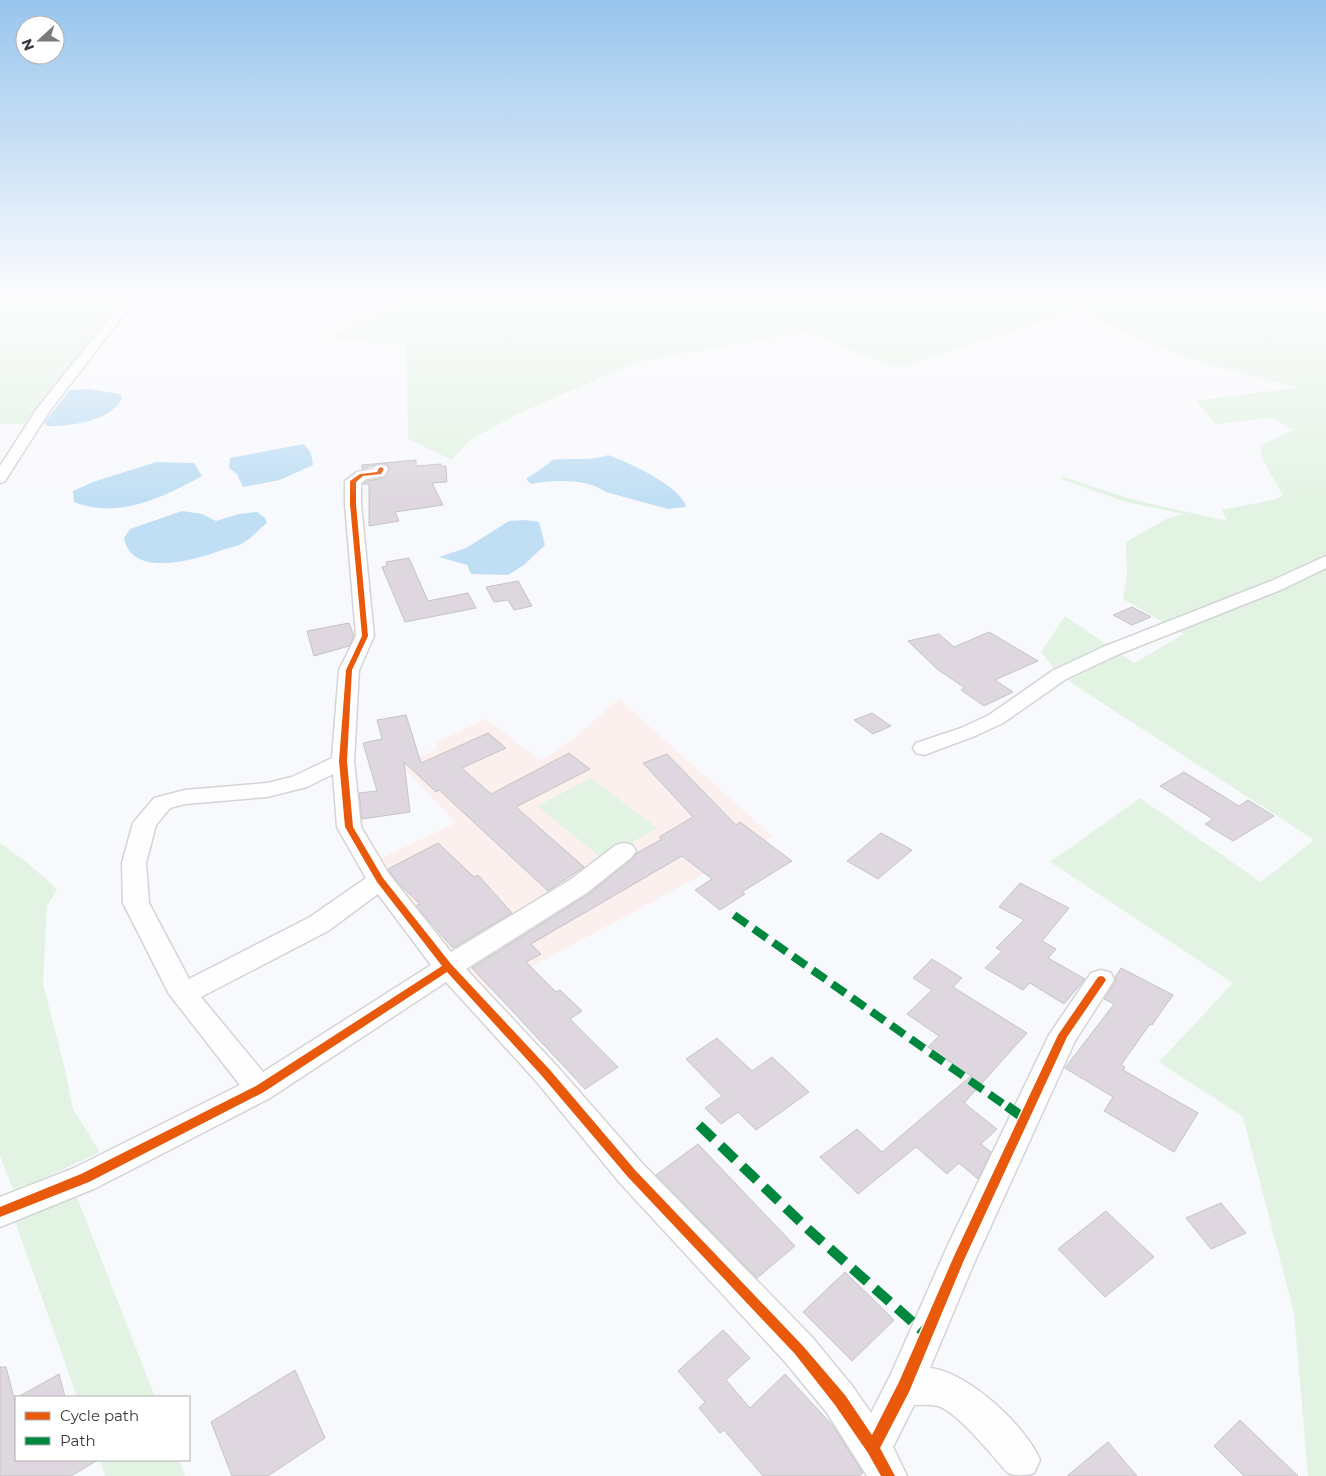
<svg xmlns="http://www.w3.org/2000/svg" width="1326" height="1476" font-family="Montserrat,sans-serif">
	<style>
		.education { fill: #fbf0ee }
		.green { fill: #e3f3e3 }
		.water { fill: #c1dff4 }
		.building { fill: #ded7df; stroke: #c4c4c6 }
		.lines { fill: none; stroke-linecap: round; stroke-linejoin: round }
		.minor-casing { stroke: #d3d4d6; stroke-width: 3 }
		.minor { fill: #fefeff; fill-rule: evenodd }
		.quiet-far1 { stroke: #00873e; stroke-width: 8; stroke-dasharray: 16 8; stroke-linecap: butt }
		.quiet { stroke: #00873e; stroke-width: 10; stroke-dasharray: 20 10; stroke-linecap: butt }
		.cycleway-casing { stroke: #fff; stroke-width: 3 }
		.cycleway { fill: #e8590c; fill-rule: evenodd }
	</style>
	<rect width="100%" height="100%" fill="#f8f9fc"/>
	<polygon class="education" points="619,699 773,837 484,992 373,862 456,823 402,766 436,749 437,742 486,719 541,761 572,740"/>
	<g class="green">
		<polygon points="0,292 125,292 91,349 24,424 0,424"/>
		<polygon points="394,292 1175,292 1195,299 1227,292 1326,292 1326,1476 1308,1476 1294,1313 1243,1117 1159,1062 1233,983 1050,862 1140,798 1261,882 1314,840 1059,675 1041,652 1065,616 1134,663 1184,634 1123,599 1127,575 1126,542 1166,519 1184,514 1126,502 1061,479 1061,476 1134,500 1227,521 1222,510 1277,499 1283,495 1264,462 1260,446 1294,430 1272,418 1215,424 1196,401 1299,387 1211,365 1128,335 1080,309 896,368 808,332 656,358 634,363 522,412 470,440 452,460 408,439 406,345 331,338 350,324 402,303 379,299"/>
		<polygon points="591,778 657,828 603,859 537,806"/>
		<polygon points="0,843 24,860 57,889 47,906 43,984 64,1065 73,1109 100,1152 14,1192 0,1156"/>
		<polygon points="75,1192 155,1397 77,1397 15,1221"/>
		<polygon points="100,1460 179,1460 185,1476 105,1476"/>
	</g>
	<g class="water">
		<path d="M 90,389 L 120,394 L 122,399 C 108,422 72,426 48,426 L 44,423 L 70,390 Z"/>
		<polygon points="304,444 311,453 313,465 280,480 243,487 237,474 229,468 230,458"/>
		<path d="M 608,455 C 628,462 681,486 686,507 L 668,509 L 606,492 C 585,478 554,480 531,484 L 526,479 L 548,464 L 552,460 C 571,457 589,462 608,455 Z"/>
		<path d="M 156,462 L 194,463 L 202,476 C 163,497 119,520 74,502 L 73,491 L 93,482 Z"/>
		<path d="M 182,511 L 202,514 L 216,521 L 239,514 L 257,512 L 265,518 L 267,523 C 259,529 251,539 243,543 C 238,546 231,547 225,549 C 198,559 132,580 124,538 L 130,529 Z"/>
		<polygon points="526,520 539,522 545,545 524,565 508,575 471,574 467,565 439,557 466,548 509,521"/>
	</g>
	<g class="building">
		<polygon points="416,460 416,466 441,464 441,466 446,466 447,482 432,483 443,505 395,512 399,521 369,526 369,484 363,484 367,481 384,478 390,468 386,464 381,463 362,469 362,465"/>
		<polygon points="409,558 428,601 468,593 476,608 405,622 382,567 387,566 386,562"/>
		<polygon points="518,581 532,606 514,610 508,600 494,602 486,587"/>
		<polygon points="1132,607 1151,617 1132,625 1113,615"/>
		<polygon points="349,623 354,636 349,646 314,656 307,631"/>
		<polygon points="989,632 1038,661 995,680 1013,692 984,706 961,690 965,688 937,669 908,641 939,634 954,647"/>
		<polygon points="872,713 891,726 873,734 854,720"/>
		<polygon points="406,715 421,763 488,733 506,748 462,768 491,794 569,753 590,769 516,807 584,867 548,891 439,790 436,792 404,762 410,812 362,819 359,793 377,791 363,743 382,739 377,720"/>
		<polygon points="667,754 736,825 740,822 792,861 742,892 745,894 720,910 695,890 712,879 682,856 531,944 541,954 526,962 556,992 560,990 582,1011 570,1019 618,1067 585,1089 472,968 589,894 633,858 637,853 662,839 659,837 693,817 643,763"/>
		<polygon points="1184,772 1239,806 1248,800 1274,816 1233,841 1205,824 1213,819 1160,786"/>
		<polygon points="881,833 912,850 878,879 847,861"/>
		<polygon points="438,843 474,877 478,875 512,913 453,948 416,906 420,904 398,883 388,869"/>
		<polygon points="1020,883 1069,908 1042,941 1056,949 1048,958 1085,979 1064,1004 1030,983 1023,990 985,968 1002,951 996,948 1024,920 999,907"/>
		<polygon points="932,959 962,978 953,987 1027,1033 964,1103 997,1129 981,1144 991,1152 978,1179 959,1163 947,1174 916,1147 858,1194 820,1157 857,1129 882,1152 971,1076 928,1047 939,1036 907,1014 932,990 913,978"/>
		<polygon points="1121,968 1173,995 1152,1025 1150,1024 1121,1065 1125,1067 1123,1070 1198,1113 1174,1152 1104,1111 1113,1097 1065,1068 1114,1004 1104,999 1116,981 1115,977"/>
		<polygon points="717,1038 752,1071 772,1057 809,1092 756,1130 738,1112 721,1124 705,1108 722,1096 686,1059"/>
		<polygon points="698,1144 795,1246 757,1278 656,1175"/>
		<polygon points="1221,1203 1246,1233 1211,1249 1186,1218"/>
		<polygon points="1106,1211 1154,1257 1105,1297 1058,1249"/>
		<polygon points="845,1272 894,1320 852,1361 803,1312"/>
		<polygon points="723,1330 750,1358 726,1380 750,1408 785,1374 834,1427 863,1473 859,1476 763,1476 724,1430 720,1433 699,1408 705,1402 678,1371"/>
		<polygon points="0,1367 6,1367 16,1406 16,1460 98,1460 71,1476 0,1476"/>
		<polygon points="295,1370 325,1438 268,1476 232,1476 211,1422"/>
		<polygon points="59,1374 65,1397 18,1397"/>
		<polygon points="1240,1420 1298,1476 1244,1476 1214,1446"/>
		<polygon points="1108,1442 1137,1476 1067,1476"/>
	</g>
	<g class="lines">
		<defs>
			<g id="minor">
				<polygon points="130,292 141,292 49,412 5,481 0,483 0,466 36,410"/>
				<path d="M 381,465 L 386,466 L 388,469 L 384,476 L 366,479 L 361,483 L 361,504 L 374,636 L 359,670 L 354,761 L 361,827 L 389,874 L 451,952 L 570,880 L 616,845 L 624,843 L 632,845 L 636,851 L 632,857 L 588,892 L 466,969 L 556,1065 L 642,1163 L 812,1337 L 853,1387 L 871,1413 L 891,1374 L 947,1247 L 1049,1035 L 1091,973 L 1101,970 L 1111,973 L 1114,980 L 1075,1041 L 974,1263 L 930,1368 C 968,1372 1026,1426 1040,1460 L 1034,1473 C 1026,1476 1016,1476 1008,1473 C 993,1457 958,1412 938,1406 C 930,1404 922,1405 914,1405 L 893,1447 L 907,1476 L 867,1476 L 827,1413 L 786,1363 L 620,1183 L 536,1081 L 446,982 L 270,1098 L 96,1188 L 0,1227 L 0,1197 L 74,1168 L 240,1085 L 169,994 L 123,903 L 122,863 L 133,823 L 154,798 L 185,790 L 267,783 L 292,777 L 332,758 L 339,670 L 356,636 L 345,504 L 345,481 L 357,472 L 373,469 L 376,466 ZM 333,774 L 337,827 L 366,878 L 310,917 L 189,979 L 149,903 L 146,863 L 156,825 L 170,808 L 185,804 L 267,797 L 307,787 ZM 378,894 L 431,965 L 263,1072 L 201,997 L 328,931 Z"/>
				<polygon points="1326,556 1326,568 1283,589 1117,655 1066,679 1003,723 975,736 924,755 916,753 913,748 916,743 961,728 989,715 1052,671 1103,647 1271,581"/>
			</g>
		</defs>
		<use href="#minor" class="minor-casing"/>
		<use href="#minor" class="minor"/>
		<polyline class="quiet-far1" points="734,915 1009,1108"/>
		<g class="quiet">
			<polyline points="1007,1106 1024,1118"/>
			<polyline points="699,1125 809,1230 926,1334"/>
		</g>
		<defs>
			<polygon id="cycleway" points="381,467 384,469 381,474 363,476 356,482 356,504 368,636 352,670 347,761 353,827 383,878 451,964 550,1070 635,1170 803,1346 845,1395 872,1435 899,1382 955,1254 1058,1035 1098,977 1101,976 1104,977 1106,980 1067,1037 964,1260 909,1392 880,1448 895,1476 881,1476 868,1453 835,1405 795,1354 627,1176 542,1076 447,972 264,1092 89,1182 0,1217 0,1207 81,1174 256,1086 442,966 377,882 345,827 339,761 346,670 362,636 350,504 350,481 360,474 377,472 379,468"/>
		</defs>
		<use href="#cycleway" class="cycleway-casing"/>
		<use href="#cycleway" class="cycleway"/>
	</g>
	<linearGradient id="sky" x2="0" y2="1"><stop stop-color="#98c5ed"/><stop offset="0.59" stop-color="#fcfcfe"/><stop offset="1" stop-color="#fcfcfe" stop-opacity="0"/></linearGradient>
	<rect width="1326" height="499" fill="url(#sky)"/>
	<rect x="15" y="1396" width="175" height="65" fill="#ffffff" stroke="#afafb0"/>
	<rect x="25" y="1412" width="25" height="8" fill="#e8590c" stroke="#afafb0"/>
	<text x="60" y="1421" font-size="15" fill="#363739">Cycle path</text>
	<rect x="25" y="1437" width="25" height="8" fill="#00873e" stroke="#afafb0"/>
	<text x="60" y="1446" font-size="15" fill="#363739">Path</text>
	<g transform="translate(40 40) rotate(249)"><circle r="24" fill="#ffffff" stroke="#afafb0"/>
	<path d="M0-4L9 19L0 12L-9 19Z" fill="#7a7b7d"/>
	<text y="-8" font-size="14" font-weight="bold" text-anchor="middle" fill="#363739">N</text>
	</g>
</svg>
